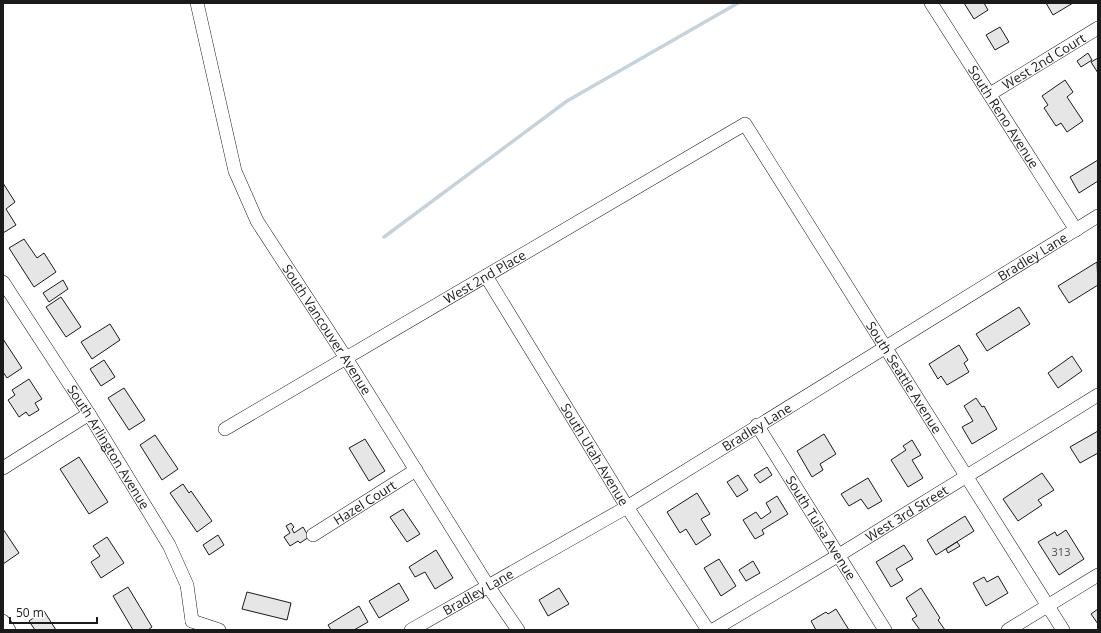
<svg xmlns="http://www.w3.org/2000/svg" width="1101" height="633" font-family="'Open Sans',sans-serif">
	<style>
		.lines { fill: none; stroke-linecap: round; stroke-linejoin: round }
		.stream { stroke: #c6d2dc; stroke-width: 3.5 }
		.building { fill: #e6e6e6; stroke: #1a1a1a }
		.minor-casing { stroke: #1a1a1a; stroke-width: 14 }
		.minor { stroke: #fff; stroke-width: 13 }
		.labels { text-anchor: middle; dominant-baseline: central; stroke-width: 3; stroke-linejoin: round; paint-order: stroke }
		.number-label { font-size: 11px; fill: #4d4d4d }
		.street-label { font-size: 13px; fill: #1a1a1a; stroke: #fff }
	</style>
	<rect width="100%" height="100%" fill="#fff"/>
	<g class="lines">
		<polyline class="stream" points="384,237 567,101 738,3"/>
	</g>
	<g class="building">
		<polygon points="964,3 984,3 988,10 974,19"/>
		<polygon points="1046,3 1073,3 1053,15"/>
		<polygon points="1000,27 1009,42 995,50 986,35"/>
		<polygon points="1088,53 1092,60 1081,67 1077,61"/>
		<polygon points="1098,58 1098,73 1091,62"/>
		<polygon points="1065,80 1073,92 1067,97 1083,121 1067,132 1061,123 1056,126 1044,108 1048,105 1042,96"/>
		<polygon points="1098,160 1098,181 1079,193 1070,177"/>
		<polygon points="3,183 15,202 6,209 16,225 3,233"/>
		<polygon points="24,239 37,258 44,253 56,272 34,287 9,248"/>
		<polygon points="1097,262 1098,285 1069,303 1058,286"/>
		<polygon points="63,280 68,289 49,302 43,293"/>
		<polygon points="61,297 81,327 66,337 46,307"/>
		<polygon points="1019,307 1030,324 987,351 976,334"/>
		<polygon points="110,324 120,340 92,359 81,342"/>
		<polygon points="3,339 22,368 7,378 3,372"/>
		<polygon points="959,345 968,360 964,363 969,372 947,385 941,376 938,379 929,364"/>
		<polygon points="1072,356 1082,371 1058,388 1048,373"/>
		<polygon points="104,360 115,377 101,386 90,369"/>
		<polygon points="29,379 42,399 35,403 39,410 29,416 26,412 19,417 8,400 15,395 12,390"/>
		<polygon points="124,388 145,420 129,430 108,398"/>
		<polygon points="976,398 982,407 984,406 997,429 972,444 962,427 973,421 964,406"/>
		<polygon points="1098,431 1098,453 1080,463 1070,447"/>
		<polygon points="824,434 836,454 820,464 823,470 812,477 797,451"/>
		<polygon points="155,435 178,469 162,480 140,445"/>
		<polygon points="365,439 385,471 369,481 349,448"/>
		<polygon points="912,440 921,455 912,460 923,478 908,487 891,460 906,450 903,446"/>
		<polygon points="79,457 108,502 89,514 60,469"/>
		<polygon points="767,467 772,475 760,483 754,475"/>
		<polygon points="1042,473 1054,490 1038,500 1042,505 1018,521 1003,499"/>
		<polygon points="738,475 748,490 737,497 727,482"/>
		<polygon points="868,478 882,501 868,509 861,499 849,506 841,494"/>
		<polygon points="183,484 189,493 191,491 212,521 197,532 170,493"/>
		<polygon points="697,493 710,514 701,519 711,535 696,545 686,529 680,533 667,512"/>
		<polygon points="777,496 788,514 762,530 764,534 755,539 743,520 756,512 761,519 771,512 766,503"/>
		<polygon points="403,509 420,534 407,542 390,517"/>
		<polygon points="965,516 974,531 936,555 927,540"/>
		<polygon points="291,523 294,527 292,529 294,533 303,527 309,537 300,543 298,541 290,546 284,537 290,533 286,526"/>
		<polygon points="3,529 19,553 3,564"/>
		<polygon points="1066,530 1084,559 1059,575 1038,542 1055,532 1057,536"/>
		<polygon points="218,535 224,545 209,555 203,545"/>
		<polygon points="107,537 124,563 101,578 91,562 100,556 93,546"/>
		<polygon points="957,542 960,546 948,553 946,549"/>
		<polygon points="904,545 913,559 896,569 903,580 891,587 876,562"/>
		<polygon points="436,550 453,578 435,589 425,572 415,577 409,567"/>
		<polygon points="719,559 736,586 721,596 704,568"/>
		<polygon points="753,561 760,573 746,581 739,570"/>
		<polygon points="998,576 1008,593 986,606 973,583 984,577 987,582"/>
		<polygon points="399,583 409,600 379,618 369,601"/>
		<polygon points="128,587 152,627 148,630 133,630 113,596"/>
		<polygon points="559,588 569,604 548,616 539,600"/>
		<polygon points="921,588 940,618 938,620 945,630 920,630 912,619 917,616 906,598"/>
		<polygon points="247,592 291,603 287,620 242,609"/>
		<polygon points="359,606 368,622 354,630 331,630 328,625"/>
		<polygon points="836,609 849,630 816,630 811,621 826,612 828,614"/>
		<polygon points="1098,609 1098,624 1091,614"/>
		<polygon points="44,611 56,630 35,630 29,621"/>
	</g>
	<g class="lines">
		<defs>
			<g id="minor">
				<path id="s1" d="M 197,3 L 235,171 L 257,221 L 346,358 L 488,586 L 518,630"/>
				<path id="s2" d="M 931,3 L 1076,230"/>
				<path id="s3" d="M 990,94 L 1098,28"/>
				<path id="s4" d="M 486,276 L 627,507 L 708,630"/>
				<path id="s5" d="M 3,282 L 89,414 L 169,545 L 187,585 L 192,621"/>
				<path id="s6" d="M 757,425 L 885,630"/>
				<path id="s7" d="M 225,429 L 745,124 L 1063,630"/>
				<polyline points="3,468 89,414"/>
				<path id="s8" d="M 313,535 L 416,470"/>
				<polyline points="3,621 9,630"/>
				<polyline points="192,621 219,630"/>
				<path id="s9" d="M 411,630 L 627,507 L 1098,216"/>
				<path id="s10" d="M 713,630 L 839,555 L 1098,395"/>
				<polyline points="1008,630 1098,575"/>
			</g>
		</defs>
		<use href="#minor" class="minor-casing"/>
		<use href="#minor" class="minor"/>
	</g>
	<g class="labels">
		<g class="number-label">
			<text x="1061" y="551">313</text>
		</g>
		<g class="street-label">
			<text stroke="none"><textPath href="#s3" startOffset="63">West 2nd Court</textPath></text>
			<text stroke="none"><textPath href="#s2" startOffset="135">South Reno Avenue</textPath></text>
			<text stroke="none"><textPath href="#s9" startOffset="725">Bradley Lane</textPath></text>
			<text stroke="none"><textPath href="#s7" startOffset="301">West 2nd Place</textPath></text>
			<text stroke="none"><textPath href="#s1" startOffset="356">South Vancouver Avenue</textPath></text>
			<text stroke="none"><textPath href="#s7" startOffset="902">South Seattle Avenue</textPath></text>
			<text stroke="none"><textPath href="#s9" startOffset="401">Bradley Lane</textPath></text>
			<text stroke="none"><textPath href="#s5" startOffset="196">South Arlington Avenue</textPath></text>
			<text stroke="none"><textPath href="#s4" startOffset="209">South Utah Avenue</textPath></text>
			<text stroke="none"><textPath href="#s8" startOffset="61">Hazel Court</textPath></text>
			<text stroke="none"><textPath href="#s10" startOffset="226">West 3rd Street</textPath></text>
			<text stroke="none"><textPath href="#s6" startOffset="121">South Tulsa Avenue</textPath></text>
			<text stroke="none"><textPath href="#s9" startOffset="77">Bradley Lane</textPath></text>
		</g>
	</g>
	<rect width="1101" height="633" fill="none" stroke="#1a1a1a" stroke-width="8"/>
	<path d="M10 617v6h87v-6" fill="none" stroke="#1a1a1a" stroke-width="2"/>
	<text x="16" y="617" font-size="12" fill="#1a1a1a" stroke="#ffffff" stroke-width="3" paint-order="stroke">50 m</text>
</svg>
